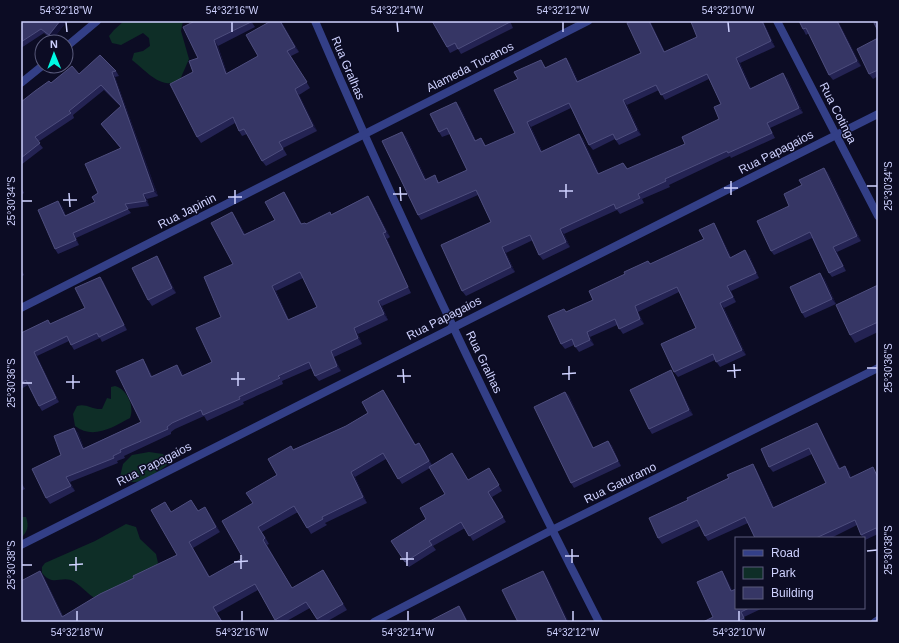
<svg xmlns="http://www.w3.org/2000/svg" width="899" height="643" font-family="Helvetica,sans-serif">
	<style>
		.green { fill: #0e2e27 }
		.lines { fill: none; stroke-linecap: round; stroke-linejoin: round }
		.minor { stroke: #333f87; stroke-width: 8 }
		.wall { fill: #242353; fill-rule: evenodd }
		.shaded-wall { fill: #131238 }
		.building { fill: #363665; stroke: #4e4e7e; fill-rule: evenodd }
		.ticks { fill: none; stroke: #cfd2ff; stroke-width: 1.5 }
		.labels { text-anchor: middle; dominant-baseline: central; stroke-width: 3; stroke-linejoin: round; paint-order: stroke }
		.street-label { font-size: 12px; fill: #cfd2ff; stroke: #0c0c24 }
		.neatline { fill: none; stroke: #cfd2ff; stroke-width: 1.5 }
		.ticks-label { font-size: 10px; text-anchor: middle; fill: #cfd2ff }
	</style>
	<rect width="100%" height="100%" fill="#0c0c24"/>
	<g class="green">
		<path d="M 124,21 L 183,21 L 181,31 L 189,59 L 179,82 C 158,88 148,72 132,60 L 134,53 L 143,51 L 150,46 L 149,38 L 143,33 L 121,45 L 112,43 L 109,36 L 114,30 Z"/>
		<path d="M 115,386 C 127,389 135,407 130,418 C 113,427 93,440 75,426 L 73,414 L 77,406 C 86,403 93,410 102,409 L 107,398 L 111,399 L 111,387 Z"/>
		<path d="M 149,452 L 163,454 L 167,465 C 154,475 140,487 123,480 L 120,477 L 123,464 L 132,455 Z"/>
		<path d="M 21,517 L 26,517 C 29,526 28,531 21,538 Z"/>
		<path d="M 126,524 L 136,527 L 140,539 L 156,554 L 158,563 L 153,570 L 96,599 C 89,595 77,582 71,580 C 58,577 53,586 42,573 L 42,567 L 45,563 L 95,541 Z"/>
	</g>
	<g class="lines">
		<g class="minor">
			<path d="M 315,21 C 402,225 498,425 599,622"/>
			<polyline points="777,21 878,216"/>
			<polyline points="66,47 97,21"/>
			<polyline points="21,83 42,66"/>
			<polyline points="21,308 588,21"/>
			<polyline points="21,545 878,114"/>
			<polyline points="374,622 552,530 878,368"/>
			<polyline points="875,622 878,620"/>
		</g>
	</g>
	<g class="wall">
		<polygon points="21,21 67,21 52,40 44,33 21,48"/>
		<polygon points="251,21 255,27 218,46 227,73 258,56 281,21 299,52 291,56 310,88 299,95 317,131 283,148 287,155 266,166 262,161 247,134 242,136 239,131 235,123 201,143 197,137 193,72 198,58 183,27"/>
		<polygon points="432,21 510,21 513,28 461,54 458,49 450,53 447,47"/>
		<path d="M 631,21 L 650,21 L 665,52 L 697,37 L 694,21 L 763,21 L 775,47 L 740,63 L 751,88 L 787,78 L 803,113 L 770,128 L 775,138 L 731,158 L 730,156 L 669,185 L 670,187 L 642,199 L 644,203 L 620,214 L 617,210 L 564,234 L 570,247 L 543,260 L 539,255 L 533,240 L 506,253 L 515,272 L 466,296 L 462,291 L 491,222 L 478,195 L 421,220 L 418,215 L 402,132 L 406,137 L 426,179 L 438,180 L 439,183 L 467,170 L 450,134 L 442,137 L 439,132 L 460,107 L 476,141 L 481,138 L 486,146 L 515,133 L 518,79 L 544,65 L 546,68 L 566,58 L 570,64 L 578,81 L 641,53 ZM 709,79 L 721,104 L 719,119 L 685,144 L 628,169 L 623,163 L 599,174 L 583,139 L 579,134 L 542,151 L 531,127 L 571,108 L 589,145 L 593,150 L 615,139 L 619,145 L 641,135 L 627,105 L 659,90 L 665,100 Z"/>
		<polygon points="799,21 838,21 861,66 833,80 829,75 809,33 806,35"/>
		<polygon points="878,38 878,76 873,79 869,74"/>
		<polygon points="116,71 119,76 115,77 158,196 147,199 149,206 128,209 131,213 76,238 79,245 58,254 55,249 62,206 66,216 95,202 98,193 121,149 101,124 121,107 104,90 73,115 74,118 38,142 43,148 21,165 21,102 51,83 79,74"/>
		<polygon points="824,168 828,173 861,241 837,252 846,271 832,277 829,273 812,238 774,255 771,251 789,206"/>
		<polygon points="21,187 24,193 21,195"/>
		<path d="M 284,192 L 288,198 L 302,224 L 306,224 L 332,214 L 368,196 L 372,202 L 390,237 L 387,239 L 411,293 L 382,306 L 388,320 L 358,334 L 362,344 L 334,357 L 341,371 L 319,381 L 315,376 L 312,368 L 282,381 L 283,384 L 243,402 L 244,404 L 207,421 L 204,416 L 175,429 L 171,432 L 171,434 L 124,456 L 125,458 L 117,461 L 118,463 L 70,482 L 75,491 L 50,504 L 46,498 L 61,455 L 74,428 L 78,433 L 84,448 L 141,422 L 146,364 L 152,376 L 181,370 L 183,375 L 212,362 L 233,264 L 232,212 L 236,218 L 245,234 L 275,220 ZM 303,278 L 317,307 L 289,320 L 276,291 Z"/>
		<polygon points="714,223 717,228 731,257 749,255 759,278 731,291 736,302 724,308 746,355 720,367 715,360 678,377 674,372 696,328 679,292 638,312 644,324 623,334 617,325 590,337 594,345 579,352 574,345 565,349 561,344 566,312 593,300 648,261 651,264 704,239"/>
		<polygon points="157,256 160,261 176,293 152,306 148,300"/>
		<polygon points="21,269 24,275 21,277"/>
		<polygon points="824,278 836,304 805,318 802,313"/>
		<polygon points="103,281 127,330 102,342 100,338 74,350 69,341 37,356 59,402 42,411 39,406 28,385 21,389 21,333 48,320 51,324 85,308"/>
		<polygon points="878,285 878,332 855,343 850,335"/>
		<polygon points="674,376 693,415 652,434 649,429"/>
		<polygon points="383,390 387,396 416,445 423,449 432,465 452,453 468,480 489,468 502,491 492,497 506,522 473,541 465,528 433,546 436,550 409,567 405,562 426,519 445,494 430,468 402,484 386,459 355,477 367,503 325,523 327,525 311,534 298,512 262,532 269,544 267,545 292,588 323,570 327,576 347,610 326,622 318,622 310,608 285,622 277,622 258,590 217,613 223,622 21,622 40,571 44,577 63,616 177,555 169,507 171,512 191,500 198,511 209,513 220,532 193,548 210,577 243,558 253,503 277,475 294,449 346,426 368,413"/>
		<polygon points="565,392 569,396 593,448 608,441 612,446 621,466 574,488 571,483"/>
		<polygon points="817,423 820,428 840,468 849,471 851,477 876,472 878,476 878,534 865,540 861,535 857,525 831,538 755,538 748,523 708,541 705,536 700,526 662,544 658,538 688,500 729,478 756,469 774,507 826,483 812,454 773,472 769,467"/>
		<polygon points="21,482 25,489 21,491"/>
		<polygon points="722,571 725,576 732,590 736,608 763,608 744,617 746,622 703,622 713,617"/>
	</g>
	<g class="shaded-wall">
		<polygon points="60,21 67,21 52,40 49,35"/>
		<polygon points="280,21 281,21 299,52 295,47"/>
		<polygon points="649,21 650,21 667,57 664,52"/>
		<polygon points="762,21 763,21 775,47 771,41"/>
		<polygon points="837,21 838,21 861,66 857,61"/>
		<polygon points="214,40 218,46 229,79 226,74"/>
		<polygon points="566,58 570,64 581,87 577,82"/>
		<polygon points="736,58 740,63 754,94 750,89"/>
		<polygon points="112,72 115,77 158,196 154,191"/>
		<polygon points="783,73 787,78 803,113 799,108"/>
		<polygon points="295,89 299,95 317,131 313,126"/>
		<polygon points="623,100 627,105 641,135 637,130"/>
		<polygon points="456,102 460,107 479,147 475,141"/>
		<polygon points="527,122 531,127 545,157 541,152"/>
		<polygon points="402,132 406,137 429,185 425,180"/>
		<polygon points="579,134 583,139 602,179 598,174"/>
		<polygon points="824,168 828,173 861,241 857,236"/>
		<polygon points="284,192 288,198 305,230 301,224"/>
		<polygon points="143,194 147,199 149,206 146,201"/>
		<polygon points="368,196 372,202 390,237 386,232"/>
		<polygon points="58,201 62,206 68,221 65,216"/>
		<polygon points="232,212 236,218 248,240 244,235"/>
		<polygon points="714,223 717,228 734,263 730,258"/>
		<polygon points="560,229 564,234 570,247 566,242"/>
		<polygon points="73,233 76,238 79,245 76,240"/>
		<polygon points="383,233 387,239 411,293 408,287"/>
		<polygon points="502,247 506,253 515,272 511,267"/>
		<polygon points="833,247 837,252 846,271 843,266"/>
		<polygon points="745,250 749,255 759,278 756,273"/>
		<polygon points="157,256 160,261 176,293 172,288"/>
		<polygon points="820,273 824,278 836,304 832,299"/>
		<polygon points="100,277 103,281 127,330 124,325"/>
		<polygon points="272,286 276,291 291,326 288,320"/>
		<polygon points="727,286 731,291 736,302 733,297"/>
		<polygon points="378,301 382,306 388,320 384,314"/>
		<polygon points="720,303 724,308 746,355 742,350"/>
		<polygon points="635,306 644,324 640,319"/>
		<polygon points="354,328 358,334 362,344 358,338"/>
		<polygon points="587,332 590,337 594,345 590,340"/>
		<polygon points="331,351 341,371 337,366"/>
		<polygon points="34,352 37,356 59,402 56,398"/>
		<polygon points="143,359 146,364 154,382 151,377"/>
		<polygon points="177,365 181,370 186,381 182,376"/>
		<polygon points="671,370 674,376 693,415 689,410"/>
		<polygon points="383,390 387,396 419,451 415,445"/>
		<polygon points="565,392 569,396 596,453 593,448"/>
		<polygon points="817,423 820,428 842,474 839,469"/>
		<polygon points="74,428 78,433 87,455 83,449"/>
		<polygon points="608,441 612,446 621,466 618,461"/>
		<polygon points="419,443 423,449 433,466 429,461"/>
		<polygon points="452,453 456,458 471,485 468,480"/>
		<polygon points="753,464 756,469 777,513 773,508"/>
		<polygon points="845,466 849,471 854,483 850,478"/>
		<polygon points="351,472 355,477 367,503 363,497"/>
		<polygon points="66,477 70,482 75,491 71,486"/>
		<polygon points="488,492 492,497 506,522"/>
		<polygon points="205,507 209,513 220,532 216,527"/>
		<polygon points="263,540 267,545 295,594 292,588"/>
		<polygon points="189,542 193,548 213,583 209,577"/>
		<polygon points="323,570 327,576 347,610 343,604"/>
		<polygon points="40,571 44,577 65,622 62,617"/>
		<polygon points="543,571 548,578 569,622 567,622"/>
		<polygon points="722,571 725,576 735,596 731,591"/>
		<polygon points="459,606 464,613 468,622 467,622"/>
	</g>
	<g class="building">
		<polygon points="21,21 60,21 49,35 41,29 21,42"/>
		<polygon points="192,21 250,21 251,22 214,40 226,74 258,56 246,35 271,21 280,21 295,47 287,51 307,82 295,89 313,126 279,142 283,149 262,161 244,129 239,131 233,117 197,137 170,84 193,72 189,61 198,58 183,27 193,22"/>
		<polygon points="432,21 509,21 510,22 458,49 455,43 447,47"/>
		<path d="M 631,21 L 649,21 L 664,52 L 697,37 L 691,22 L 694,21 L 762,21 L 771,41 L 736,58 L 750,89 L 783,73 L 799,108 L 767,123 L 772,133 L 728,153 L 727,151 L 665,179 L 666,181 L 638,194 L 640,198 L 616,209 L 614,204 L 560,229 L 566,242 L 539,255 L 530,235 L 502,247 L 511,267 L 462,291 L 441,245 L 491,222 L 476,190 L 418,215 L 382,141 L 402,132 L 425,180 L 435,175 L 438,183 L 467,170 L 447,128 L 439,132 L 430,114 L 456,102 L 475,141 L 481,138 L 485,146 L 515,133 L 494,90 L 518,79 L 514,72 L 541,60 L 545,68 L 566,58 L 577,82 L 641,53 L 627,23 ZM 707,74 L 721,104 L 714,107 L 719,119 L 682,137 L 685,144 L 627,169 L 623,163 L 598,174 L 579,134 L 541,152 L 527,122 L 569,103 L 589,145 L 613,134 L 616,140 L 637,130 L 623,100 L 656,85 L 661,95 Z"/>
		<polygon points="799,21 837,21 857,61 829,75 806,28 803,29"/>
		<polygon points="878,21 878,31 874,23"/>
		<polygon points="878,38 878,70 869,74 857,49"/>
		<polygon points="100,55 116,71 112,72 154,191 143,194 146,201 125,204 128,209 73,233 76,240 55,249 38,210 58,201 65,216 95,202 92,197 98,193 85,164 121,148 101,124 121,106 101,85 69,111 71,113 35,137 40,143 21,158 21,102 35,91 49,81 51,83 72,66 79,74"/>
		<polygon points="824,168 857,236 833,247 843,266 829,273 810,232 771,251 757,221 789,206 784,194 802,185 799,180"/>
		<path d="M 284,192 L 301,224 L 305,223 L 306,224 L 330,212 L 331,215 L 368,196 L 386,232 L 383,233 L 408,287 L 378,301 L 384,314 L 354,328 L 358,338 L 331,351 L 337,366 L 315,376 L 309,362 L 278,376 L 280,378 L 239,397 L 240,399 L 203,415 L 201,410 L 172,423 L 167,427 L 168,429 L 120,450 L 121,452 L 113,456 L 114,458 L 66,477 L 71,486 L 46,498 L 32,469 L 61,455 L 54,436 L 74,428 L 83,449 L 141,422 L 116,371 L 143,359 L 151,377 L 177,365 L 182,376 L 212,362 L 196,328 L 221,317 L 204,277 L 233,264 L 211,223 L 232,212 L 244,235 L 275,220 L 265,202 ZM 300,272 L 317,307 L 288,320 L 272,286 Z"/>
		<polygon points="714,223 730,258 745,250 756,273 727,286 733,297 720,303 742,350 716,362 713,354 674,372 661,344 696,328 677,287 635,306 640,319 619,329 615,319 587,332 590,340 575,347 572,339 561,344 548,316 564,309 566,312 593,300 589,291 625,274 624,272 648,261 650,264 704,239 699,230"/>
		<polygon points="157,256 172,288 148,300 132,268"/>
		<polygon points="820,273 832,299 802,313 790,287"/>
		<polygon points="100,277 124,325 99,337 97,333 71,345 67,336 34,352 56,398 39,406 26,380 21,383 21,333 48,320 50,324 85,308 75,288"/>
		<polygon points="878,285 878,322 850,335 836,305"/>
		<polygon points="671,370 689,410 649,429 630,390"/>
		<polygon points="383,390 415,445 419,443 429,461 398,479 383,453 351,472 363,497 322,517 323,519 307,528 294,506 258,527 265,538 263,540 292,588 323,570 343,604 317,619 306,602 275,620 255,584 213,607 222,622 21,622 21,581 40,571 62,617 100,594 134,578 133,576 177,555 151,510 165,502 171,512 191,500 198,511 205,507 216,527 189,542 209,577 243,558 222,521 253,503 246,493 277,475 268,459 291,446 293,450 346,426 368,413 362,402"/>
		<polygon points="565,392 593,448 608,441 618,461 571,483 534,407"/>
		<polygon points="817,423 839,469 845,466 850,478 873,467 878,478 878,532 876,528 861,535 855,520 816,538 755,538 745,517 705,536 697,520 658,538 649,518 688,500 687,498 729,478 727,475 753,464 773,508 826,483 809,448 769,467 761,449"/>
		<polygon points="452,453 468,480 489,468 499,485 488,492 503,517 469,536 461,522 429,541 432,545 405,562 391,541 426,519 420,508 445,494 429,467"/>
		<polygon points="543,571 567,622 518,622 502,590"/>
		<polygon points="722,571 731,591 736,589 736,608 749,608 741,612 744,618 736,622 703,622 713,617 697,582"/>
		<polygon points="459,606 467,622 428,622"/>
	</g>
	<path class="ticks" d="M 66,22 L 67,32M 232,22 L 232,32M 397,22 L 398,32M 563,22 L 563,32M 728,22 L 729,32M 731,181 L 731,195M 566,184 L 566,198M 867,186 L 877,186M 400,187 L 401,201M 724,188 L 738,188M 235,190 L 235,204M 559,191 L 573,191M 69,193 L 70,207M 393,194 L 407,194M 228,197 L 242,197M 63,200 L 77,200M 22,201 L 32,201M 734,364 L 735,378M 569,366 L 569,380M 867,368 L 877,368M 403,369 L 404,383M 727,371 L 741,370M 238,372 L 238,386M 562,374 L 576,373M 73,375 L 73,389M 397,376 L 411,376M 231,379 L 245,379M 66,382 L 80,382M 22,383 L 32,383M 572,549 L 572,563M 867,551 L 877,550M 407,552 L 407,566M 241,555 L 241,569M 565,556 L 579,556M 76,557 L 76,571M 400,559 L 414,559M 234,562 L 248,561M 22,565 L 32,565M 69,565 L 83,564M 77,611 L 77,621M 242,611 L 242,621M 408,611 L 408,621M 573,611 L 573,621M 739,611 L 739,621"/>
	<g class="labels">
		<g class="street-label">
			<text transform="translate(470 67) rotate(-27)">Alameda Tucanos</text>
			<text transform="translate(348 68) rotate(67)">Rua Gralhas</text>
			<text transform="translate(838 113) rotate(63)">Rua Cotinga</text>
			<text transform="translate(776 152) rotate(-27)">Rua Papagaios</text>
			<text transform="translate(187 211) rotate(-27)">Rua Japinin</text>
			<text transform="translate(444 318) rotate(-27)">Rua Papagaios</text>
			<text transform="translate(484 362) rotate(64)">Rua Gralhas</text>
			<text transform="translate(154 464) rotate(-27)">Rua Papagaios</text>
			<text transform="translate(620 483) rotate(-26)">Rua Gaturamo</text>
		</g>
	</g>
	<rect width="899" height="643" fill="none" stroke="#0c0c24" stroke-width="44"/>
	<rect x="735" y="537" width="130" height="72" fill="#0c0c24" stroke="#5a5b7c"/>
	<rect x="743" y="550" width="20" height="6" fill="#333f87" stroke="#5a5b7c"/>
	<text x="771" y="557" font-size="12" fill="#cfd2ff">Road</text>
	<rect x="743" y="567" width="20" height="12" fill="#0e2e27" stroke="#5a5b7c"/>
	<text x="771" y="577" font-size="12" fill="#cfd2ff">Park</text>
	<rect x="743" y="587" width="20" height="12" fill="#363665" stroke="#5a5b7c"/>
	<text x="771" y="597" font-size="12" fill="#cfd2ff">Building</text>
	<g transform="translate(54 54) rotate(359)"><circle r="19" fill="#0c0c24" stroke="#5a5b7c"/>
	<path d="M0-3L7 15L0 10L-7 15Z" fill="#00fae4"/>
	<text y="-6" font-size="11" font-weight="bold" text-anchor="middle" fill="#cfd2ff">N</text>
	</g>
	<rect x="22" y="22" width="855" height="599" class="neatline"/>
	<g class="ticks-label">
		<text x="66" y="14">54°32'18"W</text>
		<text x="232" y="14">54°32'16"W</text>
		<text x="397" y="14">54°32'14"W</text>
		<text x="563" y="14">54°32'12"W</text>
		<text x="728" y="14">54°32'10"W</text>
		<text transform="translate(888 186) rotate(-90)" y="4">25°30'34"S</text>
		<text transform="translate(11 201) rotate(-90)" y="4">25°30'34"S</text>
		<text transform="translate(888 368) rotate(-90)" y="4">25°30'36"S</text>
		<text transform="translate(11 383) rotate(-90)" y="4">25°30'36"S</text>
		<text transform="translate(888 550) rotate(-90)" y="4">25°30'38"S</text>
		<text transform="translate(11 565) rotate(-90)" y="4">25°30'38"S</text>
		<text x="77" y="636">54°32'18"W</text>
		<text x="242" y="636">54°32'16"W</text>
		<text x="408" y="636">54°32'14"W</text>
		<text x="573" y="636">54°32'12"W</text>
		<text x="739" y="636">54°32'10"W</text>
	</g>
</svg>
